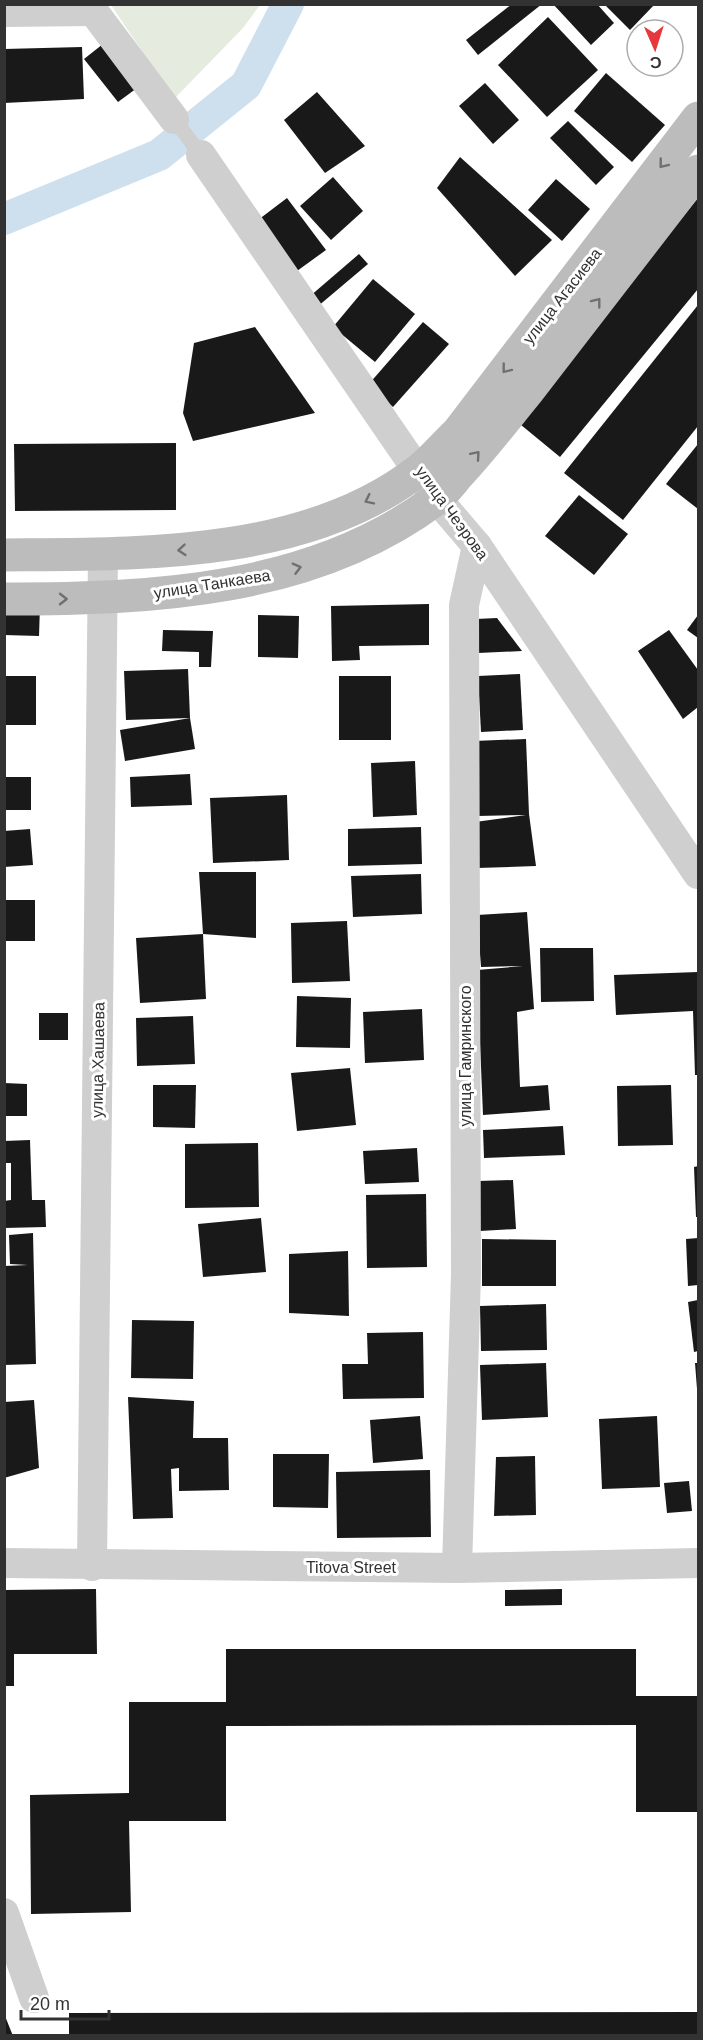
<svg xmlns="http://www.w3.org/2000/svg" width="703" height="2040" font-family="Arial,sans-serif">
	<style>
		.green { fill: #e5ebde }
		.lines { fill: none; stroke-linecap: round; stroke-linejoin: round }
		.canal { stroke: #cee0ee; stroke-width: 32 }
		.building { fill: #191919 }
		.lane { stroke: #cfcfcf; stroke-width: 15 }
		.street { stroke: #cfcfcf; stroke-width: 30 }
		.secondary { stroke: #bcbcbc; stroke-width: 33 }
		.oneway { stroke: #707070 }
		.labels { text-anchor: middle; dominant-baseline: central; stroke-width: 6; stroke-linejoin: round; paint-order: stroke }
		.street-label { font-size: 16px; fill: #323232; stroke: #fff }
	</style>
	<rect width="100%" height="100%" fill="#fff"/>
	<polygon class="green" points="111,5 260,5 243,28 174,99"/>
	<g class="lines">
		<polyline class="canal" points="4,219 159,155 246,85 288,4"/>
	</g>
	<g class="building">
		<polygon points="512,4 542,4 478,55 466,40"/>
		<polygon points="553,4 597,4 614,23 591,45"/>
		<polygon points="604,4 655,4 630,30"/>
		<polygon points="548,17 598,70 547,117 498,65"/>
		<polygon points="103,44 137,88 118,102 84,59"/>
		<polygon points="82,47 84,99 4,103 4,49"/>
		<polygon points="606,73 665,125 632,162 574,111"/>
		<polygon points="485,83 519,120 493,144 459,106"/>
		<polygon points="317,92 365,146 325,173 284,120"/>
		<polygon points="568,121 614,167 596,185 550,138"/>
		<polygon points="460,157 552,240 515,276 437,188"/>
		<polygon points="333,177 363,211 331,240 300,206"/>
		<polygon points="556,179 590,209 562,241 528,210"/>
		<polygon points="287,198 326,250 297,271 258,220"/>
		<polygon points="698,198 698,289 560,457 515,420"/>
		<polygon points="359,254 368,264 317,307 309,297"/>
		<polygon points="373,279 415,314 375,362 333,327"/>
		<polygon points="698,305 698,426 623,520 564,473"/>
		<polygon points="423,322 449,344 393,407 368,385"/>
		<polygon points="255,327 315,413 193,441 183,413 194,343"/>
		<polygon points="176,443 176,510 15,511 14,444"/>
		<polygon points="698,444 698,509 666,484"/>
		<polygon points="579,495 628,534 594,575 545,536"/>
		<polygon points="429,604 429,645 359,646 360,660 332,661 331,606"/>
		<polygon points="4,605 40,605 39,636 4,635"/>
		<polygon points="258,615 299,616 298,658 258,657"/>
		<polygon points="698,615 698,638 687,630"/>
		<polygon points="497,618 522,651 478,653 476,619"/>
		<polygon points="163,630 213,631 211,667 199,667 199,652 162,651"/>
		<polygon points="669,630 698,670 698,707 683,719 638,651"/>
		<polygon points="188,669 190,718 126,720 124,671"/>
		<polygon points="520,674 523,730 481,732 478,676"/>
		<rect x="4" y="676" width="32" height="49"/>
		<rect x="339" y="676" width="52" height="64"/>
		<polygon points="190,718 195,749 125,761 120,730"/>
		<polygon points="526,739 529,814 536,866 477,868 475,822 526,815 477,816 474,741"/>
		<polygon points="415,761 417,815 373,817 371,763"/>
		<polygon points="190,774 192,805 131,807 130,777"/>
		<rect x="4" y="777" width="27" height="33"/>
		<polygon points="287,795 289,860 213,863 210,798"/>
		<polygon points="421,827 422,864 348,866 348,829"/>
		<polygon points="30,829 33,865 4,867 4,831"/>
		<polygon points="199,872 256,872 256,938 203,934 206,999 140,1003 136,938 203,934"/>
		<polygon points="421,874 422,914 353,917 351,876"/>
		<rect x="4" y="900" width="31" height="41"/>
		<polygon points="527,912 534,1009 517,1012 520,1087 548,1085 550,1110 483,1115 477,970 523,966 481,967 477,915"/>
		<polygon points="347,921 350,981 292,983 291,923"/>
		<polygon points="540,948 593,948 594,1001 541,1002"/>
		<polygon points="698,972 698,1075 695,1075 693,1011 616,1015 614,975"/>
		<polygon points="297,996 351,998 350,1048 296,1047"/>
		<polygon points="422,1009 424,1060 365,1063 363,1012"/>
		<rect x="39" y="1013" width="29" height="27"/>
		<polygon points="193,1016 195,1064 137,1066 136,1018"/>
		<polygon points="350,1068 356,1125 297,1131 291,1073"/>
		<polygon points="4,1083 27,1084 27,1116 4,1116"/>
		<polygon points="153,1085 196,1085 195,1128 153,1127"/>
		<polygon points="671,1085 673,1145 618,1146 617,1086"/>
		<polygon points="563,1126 565,1155 484,1158 483,1130"/>
		<polygon points="30,1140 32,1200 45,1200 46,1227 4,1228 4,1201 11,1200 11,1163 4,1163 4,1141"/>
		<polygon points="258,1143 259,1207 185,1208 185,1144"/>
		<polygon points="417,1148 419,1182 365,1184 363,1151"/>
		<polygon points="698,1166 698,1217 696,1217 694,1167"/>
		<polygon points="513,1180 516,1229 480,1231 478,1181"/>
		<polygon points="426,1194 427,1267 367,1268 366,1195"/>
		<polygon points="261,1218 266,1272 203,1277 198,1224"/>
		<polygon points="33,1233 36,1364 4,1365 4,1266 28,1265 10,1264 9,1235"/>
		<polygon points="698,1238 698,1285 688,1286 686,1239"/>
		<polygon points="482,1239 556,1240 556,1286 482,1286"/>
		<polygon points="348,1251 349,1316 289,1313 289,1254"/>
		<polygon points="698,1300 698,1351 694,1352 688,1302"/>
		<polygon points="546,1304 547,1350 481,1351 480,1306"/>
		<polygon points="132,1320 194,1321 193,1379 131,1378"/>
		<polygon points="423,1332 424,1398 343,1399 342,1364 368,1364 367,1333"/>
		<polygon points="546,1363 548,1417 482,1420 480,1365"/>
		<polygon points="695,1363 698,1363 698,1389 697,1389"/>
		<polygon points="128,1397 194,1401 193,1438 228,1438 229,1490 179,1491 179,1468 171,1469 173,1518 133,1519"/>
		<polygon points="34,1400 39,1468 4,1478 4,1402"/>
		<polygon points="420,1416 423,1459 373,1463 370,1420"/>
		<polygon points="657,1416 660,1487 602,1489 599,1419"/>
		<polygon points="273,1454 329,1454 328,1508 273,1507"/>
		<polygon points="535,1456 536,1515 494,1516 496,1457"/>
		<polygon points="430,1470 431,1537 337,1538 336,1472"/>
		<polygon points="689,1481 692,1511 667,1513 664,1483"/>
		<polygon points="96,1589 97,1654 14,1654 14,1686 4,1686 4,1590"/>
		<polygon points="562,1589 562,1605 505,1606 505,1590"/>
		<polygon points="226,1649 636,1649 636,1696 698,1696 698,1812 636,1812 636,1725 226,1726 226,1821 129,1821 131,1912 31,1914 30,1795 129,1793 129,1702 226,1702"/>
		<polygon points="698,2012 698,2036 69,2036 69,2013"/>
		<polygon points="5,2016 13,2036 5,2036"/>
	</g>
	<g class="lines">
		<polyline class="lane" points="174,119 201,155"/>
		<g class="street">
			<polyline points="88,4 174,119"/>
			<polyline points="4,12 92,11"/>
			<polyline points="201,155 437,499 477,546 698,874"/>
			<polyline points="4,1563 457,1568 698,1563"/>
			<polyline points="92,1566 103,554"/>
			<polyline points="457,1568 466,1274 464,605 477,546"/>
			<polyline points="4,1913 34,1998"/>
		</g>
		<g class="secondary">
			<path d="M 4,555 C 140,554 306,558 419,470 C 433,459 445,444 458,432 L 698,118"/>
			<path d="M 4,599 C 152,599 312,592 435,500 C 444,493 452,482 459,474 C 484,447 506,418 529,390 C 585,317 642,244 698,171"/>
		</g>
	</g>
	<defs><path id="oneway-chevron" d="M-2-3.5L2.5 0L-2 3.5" fill="none" stroke-width="1.6" stroke-linecap="round" stroke-linejoin="round" transform="scale(1.5)"/></defs>
	<g class="oneway">
		<use href="#oneway-chevron" transform="translate(663 164) rotate(128)"/>
		<use href="#oneway-chevron" transform="translate(597 302) rotate(-52)"/>
		<use href="#oneway-chevron" transform="translate(506 369) rotate(128)"/>
		<use href="#oneway-chevron" transform="translate(476 455) rotate(-49)"/>
		<use href="#oneway-chevron" transform="translate(369 500) rotate(154)"/>
		<use href="#oneway-chevron" transform="translate(182 550) rotate(175)"/>
		<use href="#oneway-chevron" transform="translate(297 568) rotate(-15)"/>
		<use href="#oneway-chevron" transform="translate(63 599)"/>
	</g>
	<g class="labels">
		<g class="street-label">
			<text transform="translate(562 296) rotate(-52)">улица Агасиева</text>
			<text transform="translate(452 513) rotate(54)">улица Чеэрова</text>
			<text transform="translate(212 584) rotate(-9)">улица Танкаева</text>
			<text transform="translate(465 1056) rotate(-90)">улица Гамринского</text>
			<text transform="translate(98 1060) rotate(-89)">улица Хашаева</text>
			<text x="351" y="1567">Titova Street</text>
		</g>
	</g>
	<rect width="703" height="2040" fill="none" stroke="#323232" stroke-width="12"/>
	<g transform="translate(655 48) rotate(177)"><circle r="28" fill="#ffffff" stroke="#adadad" stroke-width="1.5"/>
	<path d="M0-4.5L10 22L0 15L-10 22Z" fill="#e6373d"/>
	<text y="-9" font-size="16" font-weight="bold" text-anchor="middle" fill="#323232">С</text>
	</g>
	<path d="M21 2010v9h88v-9" fill="none" stroke="#323232" stroke-width="3"/>
	<text x="30" y="2010" font-size="18" fill="#323232" stroke="#ffffff" stroke-width="4.5" paint-order="stroke">20 m</text>
</svg>
